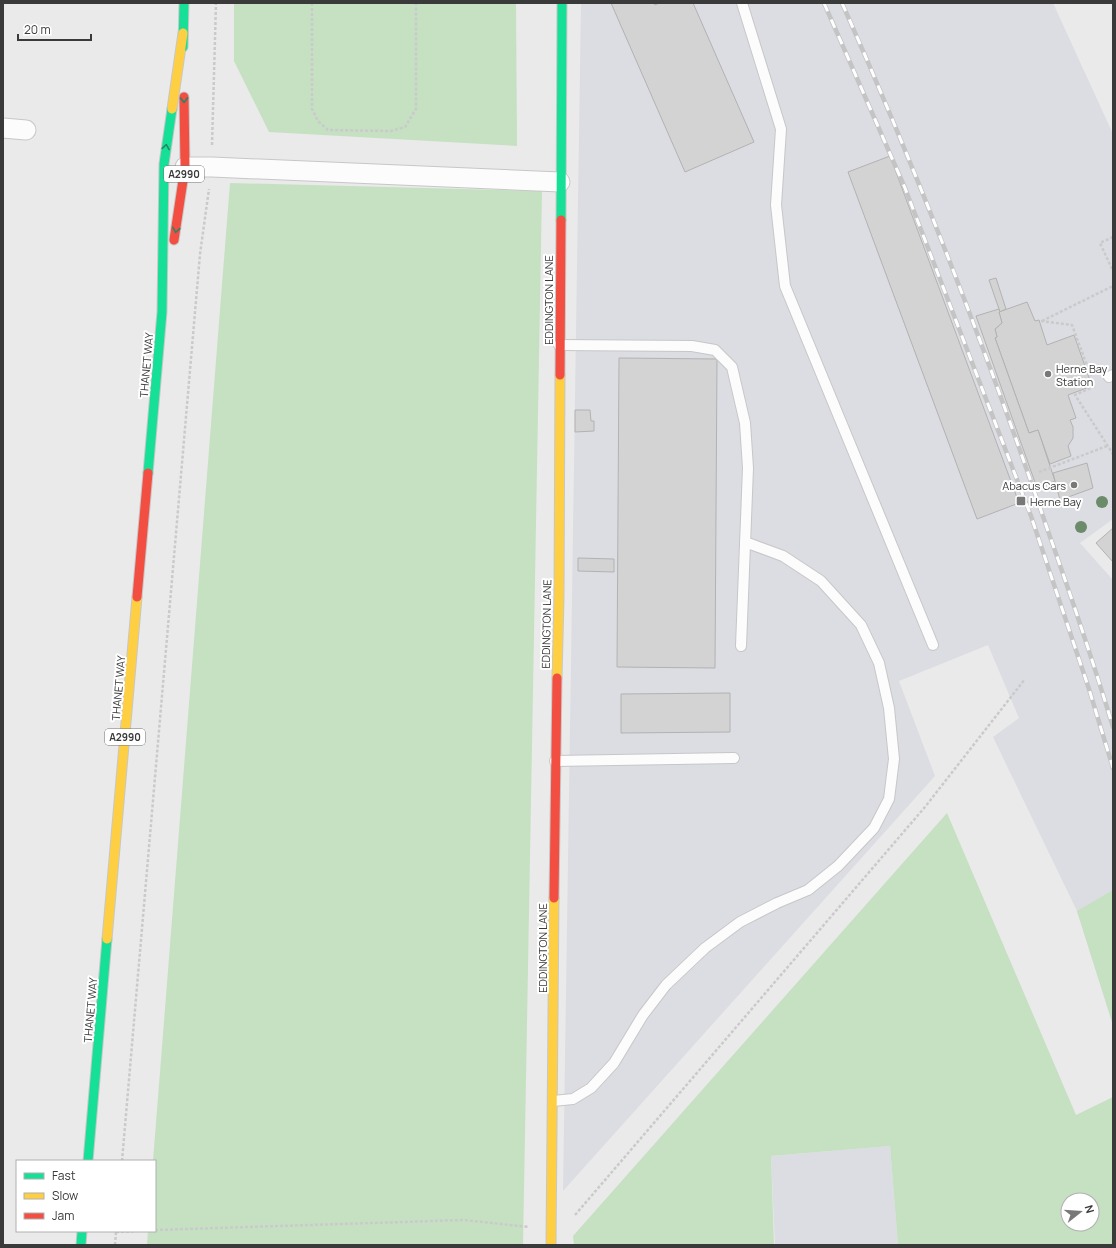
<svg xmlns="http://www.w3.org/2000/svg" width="1116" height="1248" font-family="Manrope,sans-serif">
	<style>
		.built { fill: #dbdde2 }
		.green { fill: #c5e1c2; fill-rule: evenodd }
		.building { fill: #d3d3d3; stroke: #b2b2b2 }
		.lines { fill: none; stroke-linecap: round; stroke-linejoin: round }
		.lane-casing { stroke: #c7c7c7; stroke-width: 12 }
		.street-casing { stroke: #c7c7c7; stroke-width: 21 }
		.fast-casing { stroke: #c7c7c7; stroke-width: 11 }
		.slow-casing { stroke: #c7c7c7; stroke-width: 11 }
		.jam-casing { stroke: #c7c7c7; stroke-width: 11 }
		.path { stroke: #cacacb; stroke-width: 2.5; stroke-dasharray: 3 2; stroke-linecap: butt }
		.lane { stroke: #fcfcfc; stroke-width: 10 }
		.street { stroke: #fcfcfc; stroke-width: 19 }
		.fast { stroke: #16e098; stroke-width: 9 }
		.slow { stroke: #ffcf43; stroke-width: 9 }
		.jam { stroke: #f24e42; stroke-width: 9 }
		.rail-casing { stroke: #c4c4c4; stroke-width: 4.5 }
		.rail { stroke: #fff; stroke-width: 3; stroke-dasharray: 9; stroke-linecap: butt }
		.tree { fill: #6b8b6a }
		.oneway { stroke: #2a8565 }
		.poi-dot { fill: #787878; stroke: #fff; stroke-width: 1.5 }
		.labels { text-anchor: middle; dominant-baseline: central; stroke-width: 4; stroke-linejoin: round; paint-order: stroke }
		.shield { fill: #fff; stroke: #757576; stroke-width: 1 }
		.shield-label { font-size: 10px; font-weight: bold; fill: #3a3a3b }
		.street-label { font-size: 11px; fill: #3a3a3b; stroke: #fff }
		.poi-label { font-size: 11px; fill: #3a3a3b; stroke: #fff; text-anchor: start }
	</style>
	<rect width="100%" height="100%" fill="#eaeaea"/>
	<g class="built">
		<polygon points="581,3 1053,3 1113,134 1113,519 1080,543 1113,580 1113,1025 1077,911 993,737 1019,718 988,645 899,681 935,776 563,1191"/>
		<polygon points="890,1146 898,1245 775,1245 771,1156"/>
	</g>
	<g class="green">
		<polygon points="234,3 516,3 517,146 269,132 234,61"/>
		<polygon points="230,183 542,191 523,1245 147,1245 148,1231 155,1231 155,1161 153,1161"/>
		<path d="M 947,813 L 1076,1115 L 1113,1097 L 1113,1245 L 898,1245 L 890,1146 L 771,1156 L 774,1245 L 574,1245 L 573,1236 ZM 1068,1200 L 1092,1200 L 1092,1224 L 1068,1224 Z"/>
		<polygon points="1113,890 1113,1025 1077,911"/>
	</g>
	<g class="building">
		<polygon points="611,3 654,3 655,5 659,3 693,3 754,142 685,172"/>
		<polygon points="890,156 1019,503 977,519 848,172"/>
		<polygon points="996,278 1006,309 1000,312 989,280"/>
		<polygon points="1027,302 1035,321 1039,320 1047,345 1074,335 1092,386 1068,395 1076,418 1070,420 1073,427 1073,438 1068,446 1071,456 1050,464 1038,430 1029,433 995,338 997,337 995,329 1002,323 999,312"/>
		<polygon points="999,309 1000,312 999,312 1002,323 995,329 997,337 995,338 1029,433 1038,430 1055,481 1037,488 976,316"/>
		<polygon points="619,358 717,359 715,668 617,667"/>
		<polygon points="575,410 590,410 591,421 594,421 594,431 575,432"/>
		<polygon points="1087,463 1093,488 1060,500 1053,473"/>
		<polygon points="1113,528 1113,562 1096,543"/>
		<polygon points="578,558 614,559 614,572 578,571"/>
		<polygon points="730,693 730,732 621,733 621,694"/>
	</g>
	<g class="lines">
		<defs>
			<g id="lane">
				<polyline points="742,3 781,129 776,205 785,286 933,645"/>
				<polyline points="559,345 692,346 715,350 732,367 745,423 748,468 741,646"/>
				<polyline points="1109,377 1113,375"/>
				<polyline points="555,761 734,758"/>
				<polyline points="553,1101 573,1099 591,1088 614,1063 643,1015 666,985 705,948 740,922 777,903 808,890 838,866 874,828 889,799 894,759 889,708 879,663 861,625 821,581 783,556 745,542"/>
			</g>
			<g id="street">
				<polyline points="3,128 26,130"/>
				<polyline points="185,167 212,167 560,182"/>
			</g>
			<g id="fast">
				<polyline points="183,47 184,3"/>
				<polyline points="561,220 562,3"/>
				<polyline points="148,473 162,312 164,164 172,109"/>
				<polyline points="88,1161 107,939"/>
				<polyline points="81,1245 82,1231"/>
			</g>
			<g id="slow">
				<polyline points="172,109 183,33"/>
				<polyline points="557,678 559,597 560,375"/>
				<polyline points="107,939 137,597"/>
				<polyline points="551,1245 554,898"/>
			</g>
			<g id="jam">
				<polyline points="174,240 185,167 184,97"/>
				<polyline points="560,375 561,220"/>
				<polyline points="137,597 148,473"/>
				<polyline points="554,898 557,678"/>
			</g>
		</defs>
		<use href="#lane" class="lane-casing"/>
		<use href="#street" class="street-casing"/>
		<use href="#fast" class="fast-casing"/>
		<use href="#slow" class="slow-casing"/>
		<use href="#jam" class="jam-casing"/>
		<g class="path">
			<polyline points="312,3 312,109 318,121 328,130 391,131 405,127 416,109 416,3"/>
			<polyline points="212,145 216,3"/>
			<polyline points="1113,237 1100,243 1113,271"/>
			<polyline points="1041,321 1072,325 1091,376"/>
			<polyline points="1042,321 1113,286"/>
			<polyline points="1095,386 1075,395 1113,454"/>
			<polyline points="1039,472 1107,446"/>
			<polyline points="122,1161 200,254 209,189"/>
			<polyline points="575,1215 925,807 1025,679"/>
			<polyline points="155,1230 464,1220 529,1227"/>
			<polyline points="116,1232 137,1231"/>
			<polyline points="115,1245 116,1232"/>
		</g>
		<use href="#lane" class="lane"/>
		<use href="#street" class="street"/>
		<use href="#fast" class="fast"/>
		<use href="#slow" class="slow"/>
		<use href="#jam" class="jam"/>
		<defs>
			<g id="rail">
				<polyline points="824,3 905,188 1031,516 1089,689 1113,768"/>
				<path d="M 842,3 C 919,176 987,352 1048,531 C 1071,596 1093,661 1113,727"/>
			</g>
		</defs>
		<use href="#rail" class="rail-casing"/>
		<use href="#rail" class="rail"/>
	</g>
	<g class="tree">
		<circle cx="1102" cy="502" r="6"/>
		<circle cx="1081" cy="527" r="6"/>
	</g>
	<defs><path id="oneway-chevron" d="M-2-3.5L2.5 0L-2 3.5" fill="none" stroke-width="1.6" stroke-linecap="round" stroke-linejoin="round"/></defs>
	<g class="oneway">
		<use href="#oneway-chevron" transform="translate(184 100) rotate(89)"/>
		<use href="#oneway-chevron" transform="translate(166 147) rotate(-81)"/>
		<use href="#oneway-chevron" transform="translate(176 230) rotate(99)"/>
	</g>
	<g class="poi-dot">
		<circle cx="1048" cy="374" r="4"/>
		<circle cx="1074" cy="485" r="4"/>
		<rect x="1016" y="496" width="10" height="10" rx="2"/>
	</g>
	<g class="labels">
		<g class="shield">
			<rect x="164" y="166" width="40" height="16" rx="3"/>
			<rect x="105" y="729" width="40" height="16" rx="3"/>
		</g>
		<g class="shield-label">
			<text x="184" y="174">A2990</text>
			<text x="125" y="737">A2990</text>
		</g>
		<g class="street-label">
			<text transform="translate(548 300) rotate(-90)">EDDINGTON LANE</text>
			<text transform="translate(146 365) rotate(-85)">THANET WAY</text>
			<text transform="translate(546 624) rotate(-89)">EDDINGTON LANE</text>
			<text transform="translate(118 688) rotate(-85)">THANET WAY</text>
			<text transform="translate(542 948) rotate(-90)">EDDINGTON LANE</text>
			<text transform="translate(90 1010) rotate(-85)">THANET WAY</text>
		</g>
		<g class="poi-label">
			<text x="1056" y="368">Herne Bay<tspan x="1056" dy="13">Station</tspan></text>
			<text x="1066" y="485" text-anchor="end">Abacus Cars</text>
			<text x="1030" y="501">Herne Bay</text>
		</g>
	</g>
	<rect width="1116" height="1248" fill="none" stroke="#3a3a3b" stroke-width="8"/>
	<rect x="16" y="1160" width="140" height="72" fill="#ffffff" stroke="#b0b0b1"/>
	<rect x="24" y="1173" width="20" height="6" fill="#16e098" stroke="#b0b0b1"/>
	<text x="52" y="1180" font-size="12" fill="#3a3a3b">Fast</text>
	<rect x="24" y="1193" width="20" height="6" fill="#ffcf43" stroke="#b0b0b1"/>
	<text x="52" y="1200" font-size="12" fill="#3a3a3b">Slow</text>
	<rect x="24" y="1213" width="20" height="6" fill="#f24e42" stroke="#b0b0b1"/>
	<text x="52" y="1220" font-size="12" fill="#3a3a3b">Jam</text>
	<g transform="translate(1080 1212) rotate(73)"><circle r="19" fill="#ffffff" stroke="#b0b0b1"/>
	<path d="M0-3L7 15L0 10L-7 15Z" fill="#787878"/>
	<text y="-6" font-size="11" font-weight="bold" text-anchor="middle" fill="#3a3a3b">N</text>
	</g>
	<path d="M18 34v6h73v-6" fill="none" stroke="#3a3a3b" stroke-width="2"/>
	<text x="24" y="34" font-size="12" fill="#3a3a3b" stroke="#ffffff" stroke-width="3" paint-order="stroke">20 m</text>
</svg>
